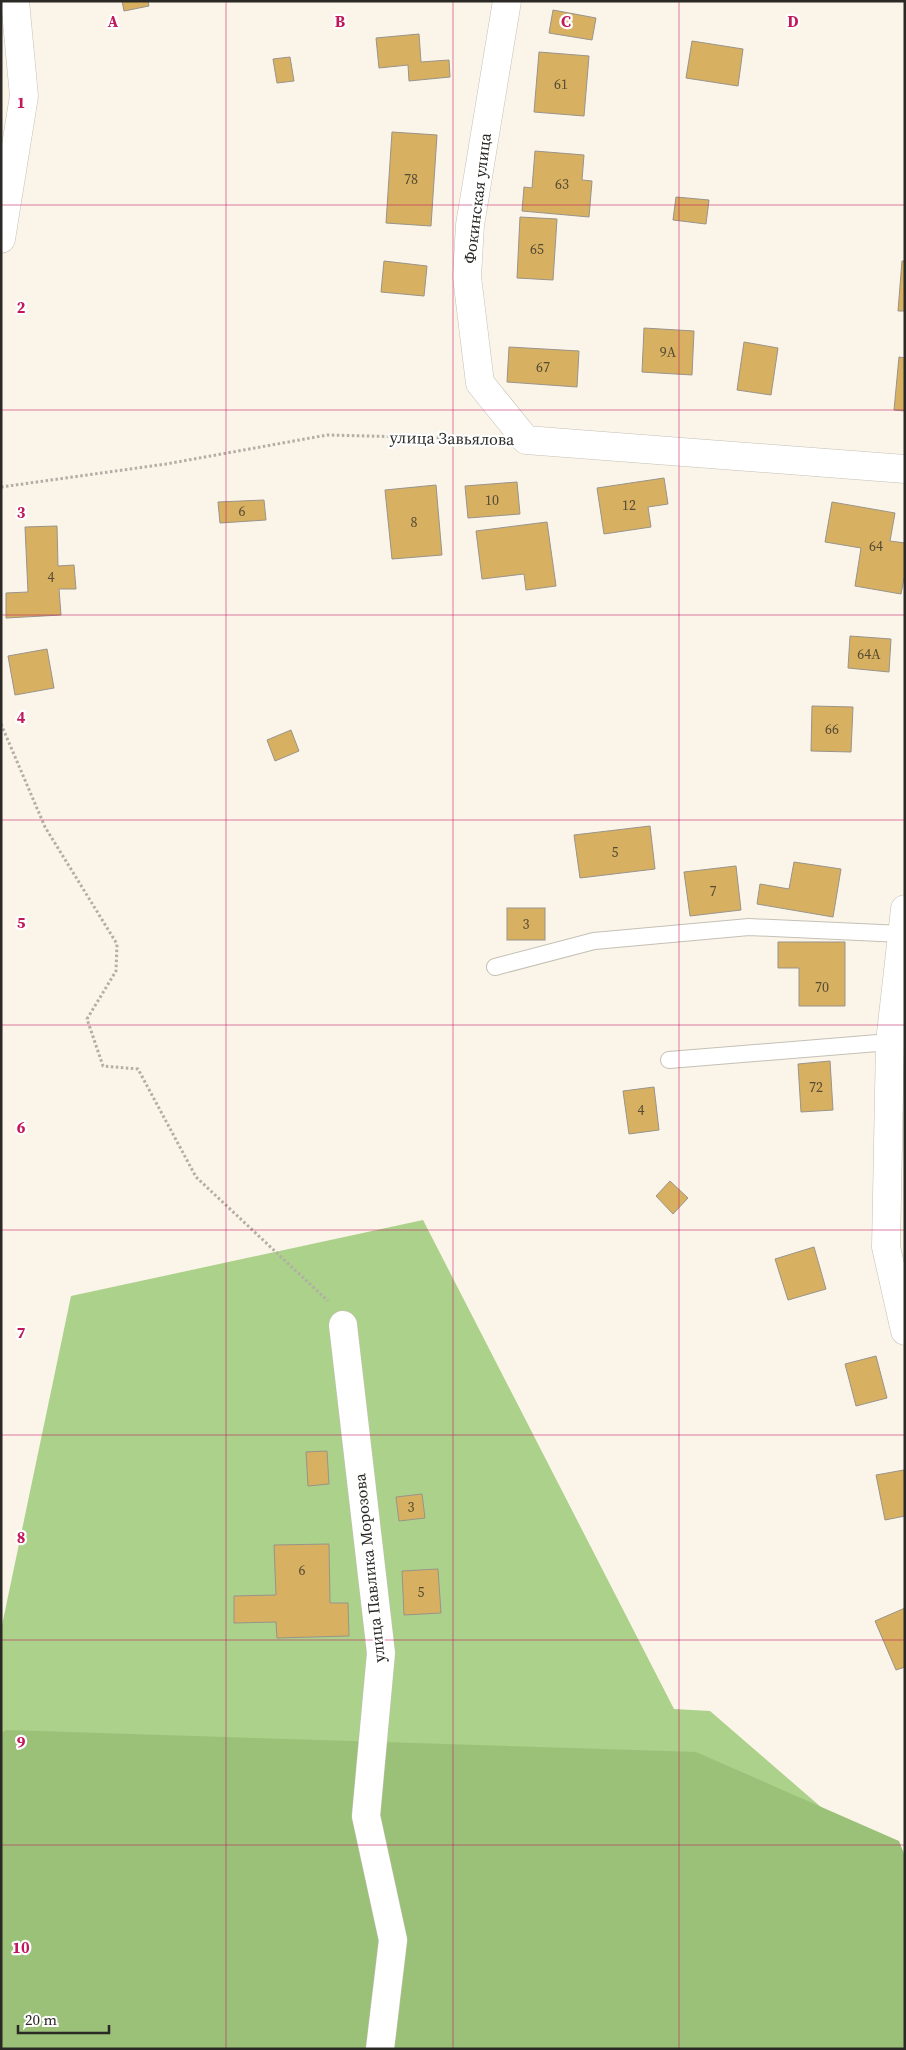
<svg xmlns="http://www.w3.org/2000/svg" width="906" height="2050" font-family="'Source Serif 4',serif">
	<style>
		.green { fill: #abd18a }
		.forest { fill: #9bc178 }
		.building { fill: #d8b061; stroke: #99948a }
		.lines { fill: none; stroke-linecap: round; stroke-linejoin: round }
		.lane-casing { stroke: #c5c0b5; stroke-width: 18 }
		.street-casing { stroke: #c5c0b5; stroke-width: 29 }
		.path { stroke: #b3aea6; stroke-width: 3; stroke-dasharray: 2.5 2.5; stroke-linecap: butt }
		.lane { stroke: #fff; stroke-width: 16 }
		.street { stroke: #fff; stroke-width: 28 }
		.grid { fill: none; stroke: #c2185b; stroke-width: 1; stroke-opacity: 0.55 }
		.labels { text-anchor: middle; dominant-baseline: central; stroke-width: 4.5; stroke-linejoin: round; paint-order: stroke }
		.number-label { font-size: 14px; fill: #564b34 }
		.street-label { font-size: 16px; fill: #2b2925; stroke: #fff }
		.grid-label { font-size: 16px; text-anchor: middle; font-weight: bold; fill: #c2185b; stroke: #fff; stroke-width: 4.5; stroke-linejoin: round; paint-order: stroke }
	</style>
	<rect width="100%" height="100%" fill="#faf4e9"/>
	<polygon class="green" points="423,1220 674,1709 710,1711 881,1859 905,2049 1,2049 1,1630 71,1296"/>
	<polygon class="forest" points="6,1730 696,1752 899,1841 905,1856 905,2049 1,2049 1,1733"/>
	<g class="building">
		<polygon points="122,1 148,1 149,6 124,11"/>
		<polygon points="553,10 596,18 592,40 549,33"/>
		<polygon points="419,34 421,62 449,60 450,77 409,81 408,65 379,68 376,38"/>
		<polygon points="692,41 743,49 738,86 686,78"/>
		<polygon points="539,52 589,56 584,116 534,112"/>
		<polygon points="290,57 294,81 277,83 273,59"/>
		<polygon points="392,132 437,135 431,226 386,223"/>
		<polygon points="535,151 584,155 582,180 592,181 589,217 522,211 524,187 532,188"/>
		<polygon points="676,197 709,200 706,224 673,220"/>
		<polygon points="520,217 557,219 553,280 517,278"/>
		<polygon points="384,261 427,266 424,296 381,292"/>
		<polygon points="902,261 905,261 905,311 898,311"/>
		<polygon points="644,328 694,331 692,375 642,372"/>
		<polygon points="744,342 778,348 771,395 737,390"/>
		<polygon points="509,347 579,351 577,387 507,382"/>
		<polygon points="899,357 905,358 905,411 894,410"/>
		<polygon points="664,478 668,504 648,507 651,527 604,534 597,488"/>
		<polygon points="517,482 520,514 468,518 465,486"/>
		<polygon points="436,485 442,555 392,559 385,490"/>
		<polygon points="264,500 266,520 220,523 218,502"/>
		<polygon points="832,502 895,513 890,541 905,543 905,573 901,594 855,586 861,548 825,542"/>
		<polygon points="547,522 556,586 526,590 524,574 482,579 476,531"/>
		<polygon points="57,526 58,566 74,565 76,589 59,589 61,615 6,618 6,593 28,592 25,527"/>
		<polygon points="850,636 891,639 889,672 848,668"/>
		<polygon points="47,649 54,688 15,695 8,656"/>
		<polygon points="812,706 853,707 851,752 811,751"/>
		<polygon points="291,730 299,751 275,761 267,740"/>
		<polygon points="650,826 655,869 580,878 574,835"/>
		<polygon points="794,862 841,869 833,917 757,904 760,884 789,889"/>
		<polygon points="736,866 741,910 690,916 684,872"/>
		<rect x="507" y="908" width="38" height="32"/>
		<polygon points="778,942 845,942 845,1006 799,1006 799,968 778,968"/>
		<polygon points="830,1061 833,1110 801,1112 798,1064"/>
		<polygon points="654,1087 659,1130 629,1134 623,1091"/>
		<polygon points="670,1181 688,1198 673,1214 656,1196"/>
		<polygon points="814,1247 826,1289 788,1300 775,1259"/>
		<polygon points="876,1356 887,1398 856,1406 845,1364"/>
		<polygon points="327,1451 329,1484 308,1486 306,1452"/>
		<polygon points="904,1470 905,1516 885,1520 876,1475"/>
		<polygon points="422,1494 425,1518 399,1521 396,1497"/>
		<polygon points="329,1544 330,1603 348,1603 349,1636 277,1638 276,1622 234,1623 234,1596 276,1595 274,1545"/>
		<polygon points="438,1569 441,1613 404,1615 402,1571"/>
		<polygon points="905,1608 905,1667 896,1670 875,1621"/>
	</g>
	<g class="lines">
		<defs>
			<g id="lane">
				<polyline points="495,967 594,941 749,927 902,934"/>
				<polyline points="669,1060 890,1042"/>
			</g>
			<g id="street">
				<polyline points="507,1 470,225 467,277 480,383 526,440 905,469"/>
				<polyline points="1,239 24,96 15,1"/>
				<polyline points="905,909 890,1042 886,1247 905,1331"/>
				<polyline points="343,1325 381,1653 366,1816 393,1940 380,2049"/>
			</g>
		</defs>
		<use href="#lane" class="lane-casing"/>
		<use href="#street" class="street-casing"/>
		<g class="path">
			<polyline points="1,487 166,464 327,435 488,439"/>
			<polyline points="1,724 45,827 117,944 116,971 87,1019 103,1066 138,1069 196,1177 328,1301"/>
		</g>
		<use href="#lane" class="lane"/>
		<use href="#street" class="street"/>
	</g>
	<path class="grid" d="M 226,1 L 226,2049M 453,1 L 453,2049M 679,1 L 679,2049M 1,205 L 905,205M 1,410 L 905,410M 1,615 L 905,615M 1,820 L 905,820M 1,1025 L 905,1025M 1,1230 L 905,1230M 1,1435 L 905,1435M 1,1640 L 905,1640M 1,1845 L 905,1845"/>
	<g class="labels">
		<g class="number-label">
			<text x="561" y="84">61</text>
			<text x="411" y="179">78</text>
			<text x="562" y="184">63</text>
			<text x="537" y="249">65</text>
			<text x="668" y="352">9А</text>
			<text x="543" y="367">67</text>
			<text x="492" y="500">10</text>
			<text x="629" y="505">12</text>
			<text x="242" y="511">6</text>
			<text x="414" y="522">8</text>
			<text x="876" y="546">64</text>
			<text x="51" y="577">4</text>
			<text x="869" y="654">64А</text>
			<text x="832" y="729">66</text>
			<text x="615" y="852">5</text>
			<text x="713" y="891">7</text>
			<text x="526" y="924">3</text>
			<text x="822" y="987">70</text>
			<text x="816" y="1087">72</text>
			<text x="641" y="1110">4</text>
			<text x="411" y="1507">3</text>
			<text x="302" y="1570">6</text>
			<text x="421" y="1592">5</text>
		</g>
		<g class="street-label">
			<text transform="translate(477 198) rotate(-83)">Фокинская улица</text>
			<text transform="translate(452 438) rotate(1)">улица Завьялова</text>
			<text transform="translate(369 1568) rotate(-96)">улица Павлика Морозова</text>
		</g>
	</g>
	<g class="grid-label">
		<text x="113" y="27">A</text>
		<text x="340" y="27">B</text>
		<text x="566" y="27">C</text>
		<text x="793" y="27">D</text>
		<text x="21" y="108">1</text>
		<text x="21" y="313">2</text>
		<text x="21" y="518">3</text>
		<text x="21" y="723">4</text>
		<text x="21" y="928">5</text>
		<text x="21" y="1133">6</text>
		<text x="21" y="1338">7</text>
		<text x="21" y="1543">8</text>
		<text x="21" y="1748">9</text>
		<text x="21" y="1953">10</text>
	</g>
	<rect width="906" height="2050" fill="none" stroke="#2b2925" stroke-width="5"/>
	<path d="M18 2025v8h91v-8" fill="none" stroke="#2b2925" stroke-width="2.5"/>
	<text x="25" y="2025" font-size="15" fill="#2b2925" stroke="#ffffff" stroke-width="4" paint-order="stroke">20 m</text>
</svg>
